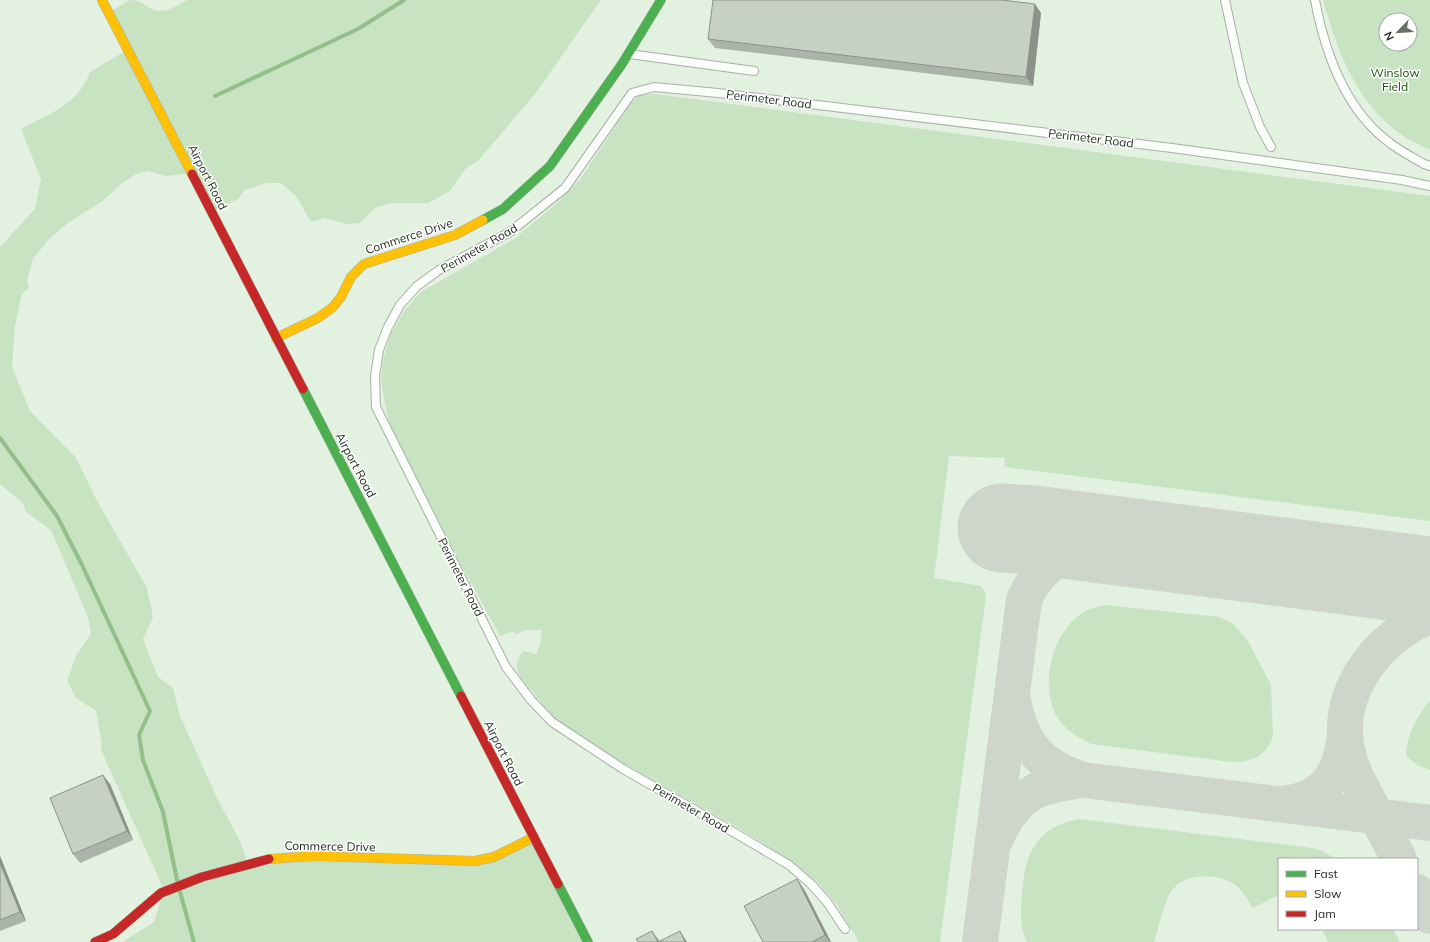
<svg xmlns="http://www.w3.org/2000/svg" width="1430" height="942" font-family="Mulish,sans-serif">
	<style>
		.green { fill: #c7e3c2; fill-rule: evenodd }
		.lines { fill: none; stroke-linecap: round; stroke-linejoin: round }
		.stream { stroke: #92bf8a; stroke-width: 4 }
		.taxiway { stroke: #ced6cc; stroke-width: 36 }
		.runway { stroke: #ced6cc; stroke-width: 89 }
		.lane-casing { stroke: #a6b1a4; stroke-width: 10 }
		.fast-casing { stroke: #a6b1a4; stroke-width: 10 }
		.slow-casing { stroke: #a6b1a4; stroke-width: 10 }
		.jam-casing { stroke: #a6b1a4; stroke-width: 10 }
		.lane { stroke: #fbfdfa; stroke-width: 8 }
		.fast { stroke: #4caf50; stroke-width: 9 }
		.slow { stroke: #ffc107; stroke-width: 9 }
		.jam { stroke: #c62828; stroke-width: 9 }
		.wall { fill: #aab4a9 }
		.shaded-wall { fill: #8b9289 }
		.building { fill: #c6d1c4; stroke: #8b9289 }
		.labels { text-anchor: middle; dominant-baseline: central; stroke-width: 3; stroke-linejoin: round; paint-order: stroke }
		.park-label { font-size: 12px; fill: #16510a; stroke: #fff }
		.street-label { font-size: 12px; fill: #242e22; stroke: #fff }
	</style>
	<rect width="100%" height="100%" fill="#e3f1e0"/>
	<g class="green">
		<path d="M 130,0 C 142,0 142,4 152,9 C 164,15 177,5 188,0 L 601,0 L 535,94 L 478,161 L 465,169 L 450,191 L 428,203 L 391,203 L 375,208 L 360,223 L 347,224 L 324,218 L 311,222 L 296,196 L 281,183 L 266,183 L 245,190 L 238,199 L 213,212 L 191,173 L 166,176 L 148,171 L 136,174 L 121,184 L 101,202 L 69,222 L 49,239 L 33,259 L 27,281 L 29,288 L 22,294 L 15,326 L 12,367 L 30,411 L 76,458 L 96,499 L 147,588 L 153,617 L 143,639 L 158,677 L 173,688 L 180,716 L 217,798 L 239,839 L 247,861 L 474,862 L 532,837 L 588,942 L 122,942 L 154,922 L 164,890 L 101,750 L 102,745 L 96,711 L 76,698 L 67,681 L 76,656 L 91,634 L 88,617 L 51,530 L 26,512 L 23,503 L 0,484 L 0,247 L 35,209 L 41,179 L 21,129 C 48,115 80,103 90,72 L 127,50 L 109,12 Z"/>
		<path d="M 1323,0 L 1430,0 L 1430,150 C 1365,123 1341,64 1323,0 ZM 1386,20 L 1410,20 L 1410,44 L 1386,44 Z"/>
		<path d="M 655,94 L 1430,196 L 1430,521 L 1004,467 L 1005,458 L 949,456 L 934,578 L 981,586 L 985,592 L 986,596 L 940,942 L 859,942 L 836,904 L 817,882 L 793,862 L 738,828 L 623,763 L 555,719 L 520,677 C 515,666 516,659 524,651 L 536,654 L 540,645 L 542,630 L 526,630 L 515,635 L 513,631 L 500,636 L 458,559 L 390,425 L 385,404 L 381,381 L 383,360 L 391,333 L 405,310 L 421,292 L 514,239 L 558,202 L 581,178 L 631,103 L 640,95 Z"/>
		<path d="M 1106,605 L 1219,617 L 1233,624 L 1248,641 L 1271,685 L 1273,736 C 1267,756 1251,763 1231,762 L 1091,744 C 1079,738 1068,732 1059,720 C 1039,691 1050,640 1076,618 C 1084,610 1095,607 1106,605 Z"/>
		<path d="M 1430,701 L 1430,770 L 1417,765 L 1406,756 C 1406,737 1417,715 1430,701 Z"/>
		<path d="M 1079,819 L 1305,847 L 1317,849 L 1337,859 L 1279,859 L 1279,895 L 1253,908 C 1248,900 1242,889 1234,884 C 1217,873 1187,873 1173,889 C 1164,900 1159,928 1154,942 L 1027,942 C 1019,925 1021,912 1022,894 C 1025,854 1035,827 1079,819 Z"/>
		<polygon points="1322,929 1393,929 1400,942 1328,942"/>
	</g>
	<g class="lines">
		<g class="stream">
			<polyline points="215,96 358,29 404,0"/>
			<polyline points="0,438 57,516 82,565 150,711 139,735 143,760 163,812 177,880"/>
			<polyline points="180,892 194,942"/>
		</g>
		<g class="taxiway">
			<path d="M 1012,695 C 1020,742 1037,765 1083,780 L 1430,823"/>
			<path d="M 1282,804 C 1324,800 1340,776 1345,736"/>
			<path d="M 996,838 C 1016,793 1037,786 1083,780"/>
			<path d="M 1399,859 C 1388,837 1376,816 1365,794 C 1359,783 1352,771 1349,758 C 1331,696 1375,639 1430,615"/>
			<polyline points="1417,892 1430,916"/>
			<path d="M 980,942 L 1024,600 C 1036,570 1066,550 1095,538"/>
		</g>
		<polyline class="runway" points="1002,528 1033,530 1430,581"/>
		<defs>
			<g id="lane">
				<polyline points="1225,0 1243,83 1260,127 1271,147"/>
				<path d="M 1315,0 C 1325,53 1345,110 1390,143 C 1400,151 1412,157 1424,164 L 1430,166"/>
				<polyline points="629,54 754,71"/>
				<polyline points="845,929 827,902 811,884 789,865 723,826 623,769 552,722 531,700 506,667 376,407 375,376 379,350 388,327 400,305 417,286 439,270 510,232 565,188 632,93 654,87 718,93 1172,148 1402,180 1430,186"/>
			</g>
			<g id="fast">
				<polyline points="483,220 503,209 550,166 622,64 661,0"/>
				<polyline points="303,389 461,696"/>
				<polyline points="558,884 588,942"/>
			</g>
			<g id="slow">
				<polyline points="102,0 192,174"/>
				<polyline points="276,338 318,318 333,307 341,297 351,277 364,264 455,235 483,220"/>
				<polyline points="269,859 314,856 475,861 494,857 534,837"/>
			</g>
			<g id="jam">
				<polyline points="192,174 303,389"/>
				<polyline points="461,696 558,884"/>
				<polyline points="95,942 113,934 161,893 202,877 269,859"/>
			</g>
		</defs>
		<use href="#lane" class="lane-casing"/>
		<use href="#fast" class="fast-casing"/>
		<use href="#slow" class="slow-casing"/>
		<use href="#jam" class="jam-casing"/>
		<use href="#lane" class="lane"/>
		<use href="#fast" class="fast"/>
		<use href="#slow" class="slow"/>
		<use href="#jam" class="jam"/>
	</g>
	<g class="wall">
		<polygon points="1041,13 1033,86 715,48 708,39"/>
		<polygon points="110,784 133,840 80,863 73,854"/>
		<polygon points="0,856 26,921 0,931"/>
		<polygon points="797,879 805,891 831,942 763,942"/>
	</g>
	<g class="shaded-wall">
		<polygon points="1035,4 1041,13 1033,86 1026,77"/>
		<polygon points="103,775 110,784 133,840 127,831"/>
		<polygon points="0,856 26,921 20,912 0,863"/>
		<polygon points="797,879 805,891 831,942 830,942 825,935"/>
		<polygon points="652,931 660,942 658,942"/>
		<polygon points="680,931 687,942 685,942"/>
	</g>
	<g class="building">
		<polygon points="713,0 1002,0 1035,4 1026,77 708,39"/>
		<polygon points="103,775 127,831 73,854 50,798"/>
		<polygon points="0,863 20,912 0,920"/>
		<polygon points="797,879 825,935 812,942 763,942 744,906"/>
		<polygon points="652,931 658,942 680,931 685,942 638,942 636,939"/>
	</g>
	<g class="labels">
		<g class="park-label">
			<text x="1395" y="72">Winslow<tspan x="1395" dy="14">Field</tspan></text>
		</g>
		<g class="street-label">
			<text transform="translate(769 99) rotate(7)">Perimeter Road</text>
			<text transform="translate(1091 138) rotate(7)">Perimeter Road</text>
			<text transform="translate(208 177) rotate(63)">Airport Road</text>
			<text transform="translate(409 236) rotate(-18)">Commerce Drive</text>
			<text transform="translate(479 248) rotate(-30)">Perimeter Road</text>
			<text transform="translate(356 465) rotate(62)">Airport Road</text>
			<text transform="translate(461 577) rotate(63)">Perimeter Road</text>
			<text transform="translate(504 753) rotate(63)">Airport Road</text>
			<text transform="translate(691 808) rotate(30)">Perimeter Road</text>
			<text transform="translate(330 846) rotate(1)">Commerce Drive</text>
		</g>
	</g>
	<rect x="1278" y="858" width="140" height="72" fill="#ffffff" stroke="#a7aba7"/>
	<rect x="1286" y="871" width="20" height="6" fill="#4caf50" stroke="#a7aba7"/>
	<text x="1314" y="878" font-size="12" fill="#242e22">Fast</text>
	<rect x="1286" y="891" width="20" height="6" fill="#ffc107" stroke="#a7aba7"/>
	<text x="1314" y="898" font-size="12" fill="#242e22">Slow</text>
	<rect x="1286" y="911" width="20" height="6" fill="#c62828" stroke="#a7aba7"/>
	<text x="1314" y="918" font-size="12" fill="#242e22">Jam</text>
	<g transform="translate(1398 32) rotate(245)"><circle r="19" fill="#ffffff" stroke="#a7aba7"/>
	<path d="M0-3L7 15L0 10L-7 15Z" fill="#677264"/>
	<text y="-6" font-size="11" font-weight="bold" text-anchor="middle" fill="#242e22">N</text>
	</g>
</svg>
